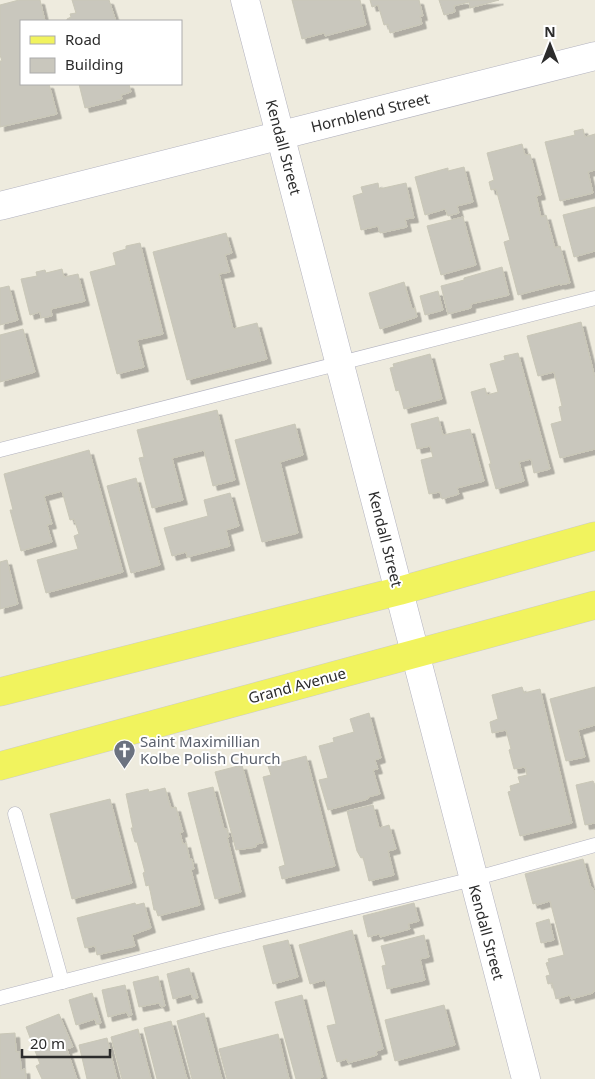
<svg xmlns="http://www.w3.org/2000/svg" width="595" height="1079" font-family="'Noto Sans',sans-serif">
	<style>
		.building { fill: #c9c7bd; stroke: #c9c7b7; filter: url(#shadow) }
		.lines { fill: none; stroke-linecap: round; stroke-linejoin: round }
		.lane-casing { stroke: #b2b2bf; stroke-width: 15 }
		.street-casing { stroke: #b2b2bf; stroke-width: 29 }
		.primary-casing { stroke: #ccc; stroke-width: 29 }
		.lane { stroke: #fff; stroke-width: 14 }
		.street { stroke: #fff; stroke-width: 28 }
		.primary { stroke: #f1f35e; stroke-width: 28 }
		.labels { text-anchor: middle; dominant-baseline: central; stroke-width: 4; stroke-linejoin: round; paint-order: stroke }
		.street-label { font-size: 15px; fill: #2c2c2c; stroke: #fff }
		.worship-label { font-size: 15px; fill: #5b616d; stroke: #fff; text-anchor: start }
	</style>
	<defs>
		<filter id="shadow"><feDropShadow dx="4.5" dy="4.5" stdDeviation="0" flood-color="#0004"/></filter>
	</defs>
	<rect width="100%" height="100%" fill="#eeebde"/>
	<g class="building">
		<polygon points="19,0 40,0 45,21 21,21 21,84 49,84 57,114 0,127 0,61 2,61 0,55 0,5"/>
		<polygon points="72,0 109,0 116,21 67,21 67,19 71,17 70,14 76,13"/>
		<polygon points="292,0 360,0 366,25 325,36 324,33 302,39"/>
		<polygon points="370,0 419,0 423,16 420,16 422,24 390,33 388,24 384,25 378,5 372,7"/>
		<polygon points="439,0 499,0 470,8 469,2 454,6 455,12 444,15"/>
		<polygon points="79,84 129,84 131,92 121,95 122,99 85,108"/>
		<polygon points="583,129 585,137 595,134 595,170 588,172 593,193 560,201 545,142 575,135 574,131"/>
		<polygon points="522,144 525,155 530,154 541,195 536,196 541,217 546,215 555,248 560,246 570,283 560,285 560,284 518,295 504,242 510,240 496,189 491,190 489,182 494,180 487,153"/>
		<polygon points="464,167 473,202 457,206 459,213 448,216 445,209 425,215 415,177 448,168 448,171"/>
		<polygon points="378,183 379,189 406,183 414,218 405,219 407,227 380,233 378,226 361,230 353,196 363,193 361,187"/>
		<polygon points="595,207 595,251 574,257 563,215"/>
		<polygon points="463,217 476,265 441,275 427,226"/>
		<polygon points="226,233 232,253 225,255 230,272 219,274 233,329 257,323 267,359 187,380 153,252"/>
		<polygon points="140,243 163,334 137,340 144,367 117,374 90,272 116,265 113,253 126,249 126,246"/>
		<polygon points="502,267 509,295 471,304 471,308 448,314 441,286 464,280 464,278"/>
		<polygon points="62,269 64,277 78,274 85,301 51,309 52,316 41,318 40,312 30,315 21,279 37,276 36,272 45,270 46,273"/>
		<polygon points="404,282 412,309 415,308 417,317 380,329 369,293"/>
		<polygon points="9,286 18,320 0,325 0,288"/>
		<polygon points="438,291 443,310 425,315 420,296"/>
		<polygon points="581,322 595,378 595,449 560,458 551,424 562,421 559,407 562,406 554,372 538,376 527,336"/>
		<polygon points="23,329 35,372 0,382 0,335"/>
		<polygon points="518,353 550,469 534,473 531,459 519,462 524,481 496,489 489,464 491,464 471,392 485,388 487,395 498,392 490,364 505,360 504,356"/>
		<polygon points="430,354 442,399 404,409 399,390 396,391 390,368 394,367 393,364"/>
		<polygon points="217,410 235,480 213,486 204,450 172,458 183,500 152,508 139,458 144,457 137,430"/>
		<polygon points="438,417 443,435 470,429 484,481 457,488 459,494 442,499 440,492 429,494 421,460 433,457 430,446 417,449 411,424"/>
		<polygon points="295,424 303,455 280,462 298,533 262,542 235,440"/>
		<polygon points="89,450 123,572 46,593 37,560 78,549 74,536 79,534 74,519 70,520 62,491 44,496 52,524 47,525 52,542 21,551 10,510 13,510 4,474"/>
		<polygon points="136,478 160,565 131,573 107,486"/>
		<polygon points="230,493 239,526 226,530 230,546 187,557 186,552 172,556 164,528 208,516 204,500"/>
		<polygon points="7,560 18,604 0,609 0,562"/>
		<polygon points="522,687 524,693 540,689 572,823 520,836 508,792 511,791 510,786 520,783 518,777 527,775 525,767 514,769 509,750 511,749 506,730 492,733 490,722 498,719 492,695"/>
		<polygon points="595,687 595,725 578,730 585,757 566,761 550,699"/>
		<polygon points="369,713 381,758 375,760 378,769 373,770 380,794 368,797 368,799 328,810 319,780 328,778 319,746 334,742 333,738 354,732 350,719"/>
		<polygon points="306,756 335,866 282,879 279,867 285,865 263,777 271,775 268,766"/>
		<polygon points="242,765 263,843 256,844 256,847 236,850 215,772"/>
		<polygon points="593,781 595,785 595,823 585,825 576,785"/>
		<polygon points="213,787 224,829 227,829 229,837 227,837 241,892 215,899 188,793"/>
		<polygon points="165,788 171,808 176,807 183,832 180,833 183,844 186,843 190,860 192,859 194,869 191,870 200,905 158,916 156,910 154,910 149,885 146,886 143,873 145,872 137,842 135,842 131,828 133,828 126,794 148,789 149,792"/>
		<polygon points="110,799 132,883 72,899 50,814"/>
		<polygon points="373,805 379,828 389,825 396,849 388,851 394,875 369,881 363,857 361,858 357,851 347,811"/>
		<polygon points="583,859 591,888 593,888 595,894 595,991 593,991 593,993 571,999 570,995 556,999 552,983 548,984 546,976 550,975 546,963 549,962 548,959 564,955 550,901 537,905 536,903 533,904 525,874"/>
		<polygon points="135,903 136,905 144,903 151,928 132,935 135,946 97,955 95,946 85,948 77,918"/>
		<polygon points="414,903 419,921 408,924 410,929 380,937 379,934 368,937 363,916"/>
		<polygon points="549,919 554,940 541,943 536,923"/>
		<polygon points="352,930 383,1049 376,1051 377,1055 348,1063 347,1059 337,1062 327,1026 336,1024 325,980 310,984 299,945"/>
		<polygon points="424,935 429,957 420,959 425,980 387,989 382,966 386,965 381,946"/>
		<polygon points="288,940 298,977 273,984 263,946"/>
		<polygon points="189,968 198,998 193,999 191,994 173,999 167,974"/>
		<polygon points="158,976 165,1006 161,1007 159,1003 139,1007 133,982"/>
		<polygon points="125,985 132,1015 128,1016 127,1012 108,1017 102,990"/>
		<polygon points="92,993 101,1023 96,1024 95,1019 76,1025 69,1000"/>
		<polygon points="302,995 323,1077 316,1079 296,1079 275,1002"/>
		<polygon points="444,1005 455,1045 395,1061 385,1020"/>
		<polygon points="204,1013 222,1079 192,1079 177,1021"/>
		<polygon points="59,1014 73,1047 67,1049 77,1079 42,1079 36,1066 40,1064 26,1027"/>
		<polygon points="171,1021 187,1079 157,1079 144,1028"/>
		<polygon points="138,1029 151,1079 122,1079 111,1037"/>
		<polygon points="15,1033 16,1052 20,1052 21,1070 25,1069 26,1079 0,1079 0,1034"/>
		<polygon points="278,1034 289,1079 227,1079 219,1049"/>
		<polygon points="107,1038 117,1079 87,1079 79,1045"/>
	</g>
	<g class="lines">
		<defs>
			<g id="lane">
				<polyline points="0,450 595,298"/>
				<polyline points="15,814 62,982"/>
				<polyline points="0,998 220,941 473,879 595,845"/>
			</g>
			<g id="street">
				<path d="M 245,0 C 342,359 431,720 526,1079"/>
				<polyline points="0,206 595,56"/>
			</g>
			<g id="primary">
				<polyline points="0,692 399,591 595,536"/>
				<polyline points="0,766 595,605"/>
			</g>
		</defs>
		<use href="#lane" class="lane-casing"/>
		<use href="#street" class="street-casing"/>
		<use href="#primary" class="primary-casing"/>
		<use href="#lane" class="lane"/>
		<use href="#street" class="street"/>
		<use href="#primary" class="primary"/>
	</g>
	<defs>
		<symbol id="church-pin" viewBox="-11 -11 22 30"><path d="M0 17L-7.5 6A9.5 9.5 0 1 1 7.5 6Z" fill="#6b7280" stroke="#fff"/><path d="M-1.2-6h2.4v3.5h3.3v2.4h-3.3V6h-2.4V-.1h-3.3v-2.4h3.3Z" fill="#fff"/></symbol>
	</defs>
	<g fill-rule="evenodd">
		<use href="#church-pin" x="112" y="738" width="25" height="34"/>
	</g>
	<g class="labels">
		<g class="street-label">
			<text transform="translate(370 112) rotate(-14)">Hornblend Street</text>
			<text transform="translate(284 147) rotate(75)">Kendall Street</text>
			<text transform="translate(386 539) rotate(76)">Kendall Street</text>
			<text transform="translate(297 685) rotate(-15)">Grand Avenue</text>
			<text transform="translate(487 932) rotate(75)">Kendall Street</text>
		</g>
		<g class="worship-label">
			<text x="140" y="741">Saint Maximillian<tspan x="140" dy="17">Kolbe Polish Church</tspan></text>
		</g>
	</g>
	<rect x="20" y="20" width="162" height="65" fill="#ffffff" stroke="#ababab"/>
	<rect x="30" y="36" width="25" height="8" fill="#f1f35e" stroke="#ababab"/>
	<text x="65" y="45" font-size="15" fill="#2c2c2c">Road</text>
	<rect x="30" y="58" width="25" height="15" fill="#c9c7bd" stroke="#ababab"/>
	<text x="65" y="70" font-size="15" fill="#2c2c2c">Building</text>
	<g transform="translate(550 45)" stroke="#ffffff" stroke-width="4" paint-order="stroke">
	<path d="M0-4L9 19L0 12L-9 19Z" fill="#2c2c2c"/>
	<text y="-8" font-size="14" font-weight="bold" text-anchor="middle" fill="#2c2c2c">N</text>
	</g>
	<path d="M22 1049v8h88v-8" fill="none" stroke="#2c2c2c" stroke-width="2.5"/>
	<text x="30" y="1049" font-size="15" fill="#2c2c2c" stroke="#ffffff" stroke-width="4" paint-order="stroke">20 m</text>
</svg>
